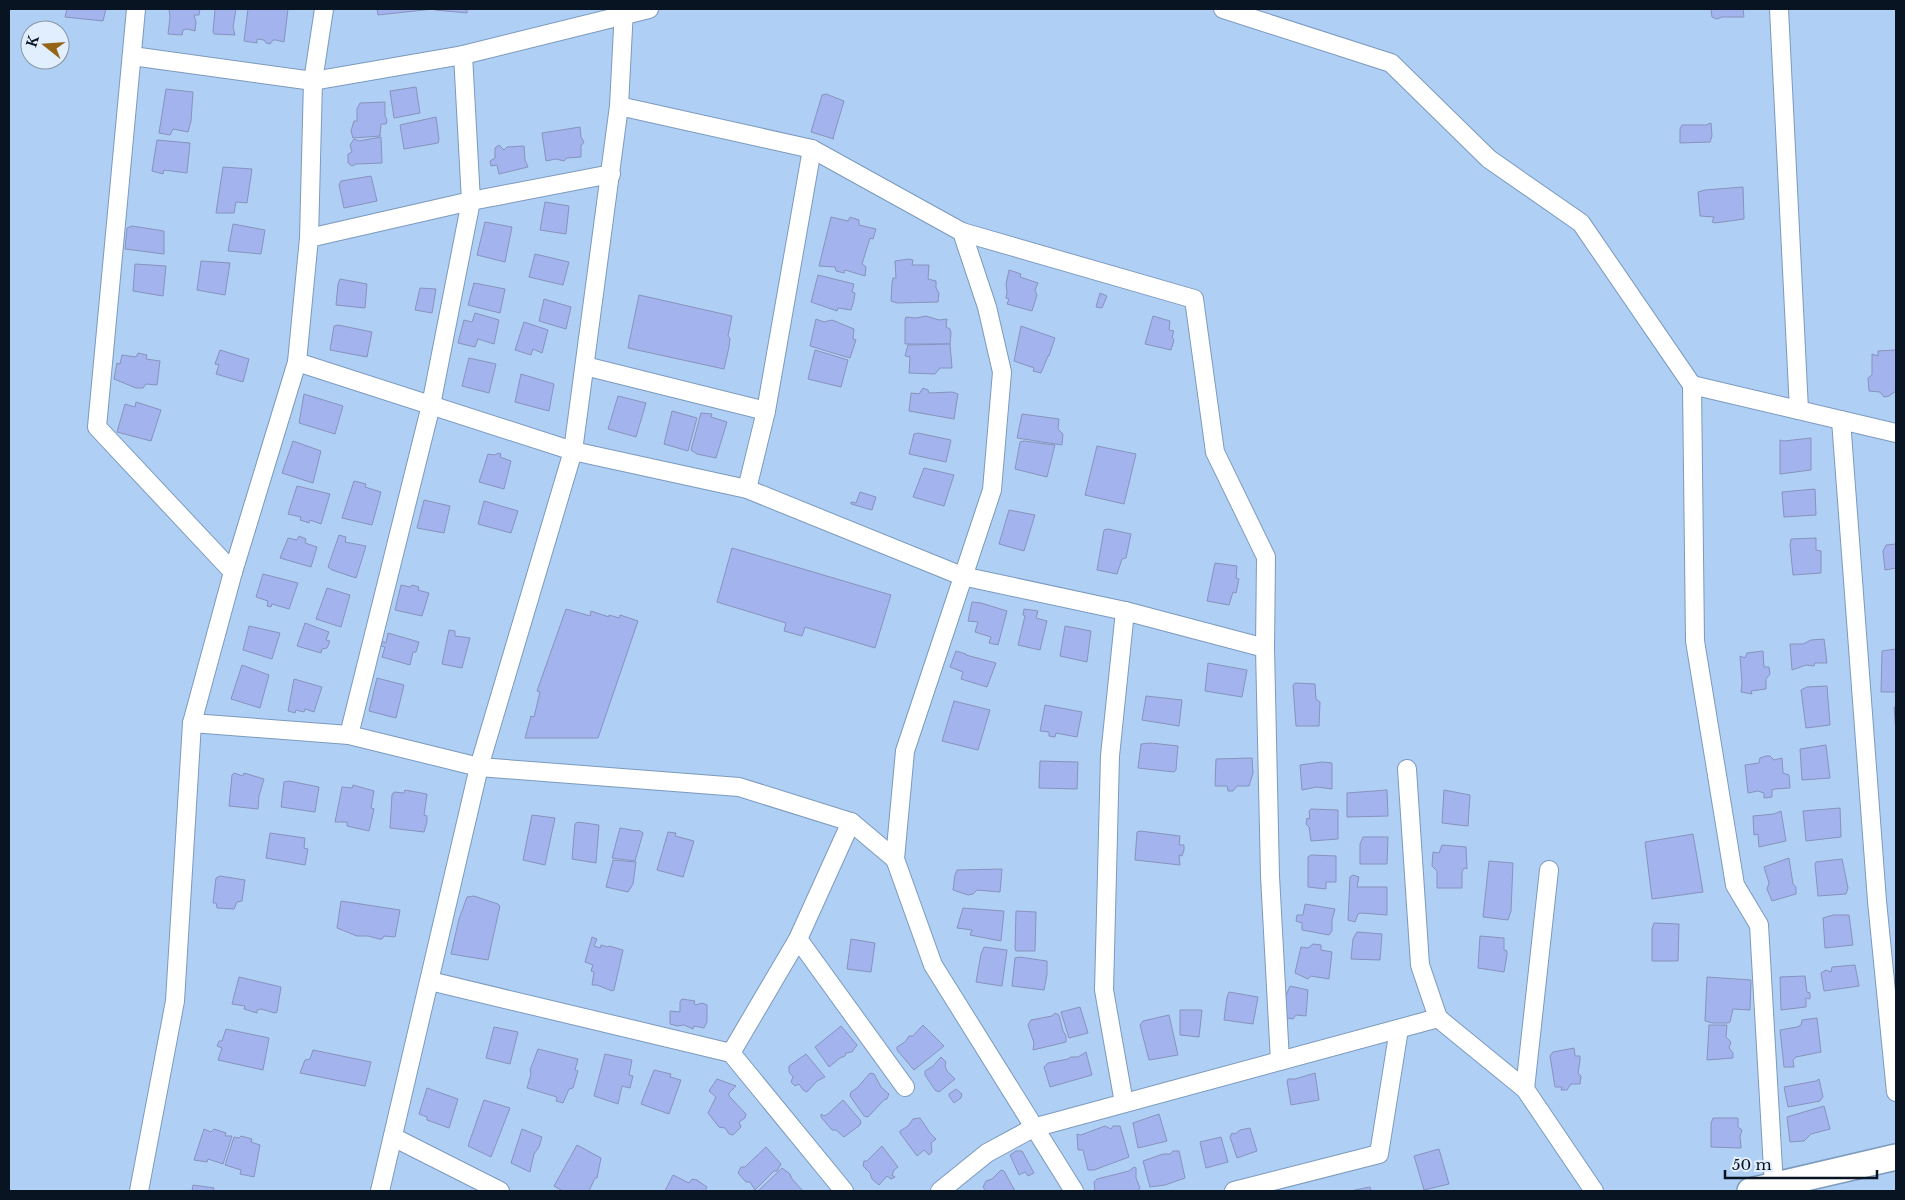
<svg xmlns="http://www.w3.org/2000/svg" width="1905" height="1200" font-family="'Libre Baskerville',serif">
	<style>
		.building { fill: #a3b3ed; stroke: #8793bd }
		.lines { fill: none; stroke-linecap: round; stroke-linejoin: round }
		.street-casing { stroke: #7b9abd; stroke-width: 20 }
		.secondary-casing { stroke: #7b9abd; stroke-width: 28 }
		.street { stroke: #fff; stroke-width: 18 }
		.secondary { stroke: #fff; stroke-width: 25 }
	</style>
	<rect width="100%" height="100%" fill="#afcff4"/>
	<g class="building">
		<polygon points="67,9 106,9 103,21 65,17"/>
		<polygon points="169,9 200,9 199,15 194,15 196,22 195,31 187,29 183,30 182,35 168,34 170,17"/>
		<polygon points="215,9 236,9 233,27 235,35 214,34 213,32"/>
		<polygon points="248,9 288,9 284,42 276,40 273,40 270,44 266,43 264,40 257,39 257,43 244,41"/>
		<polygon points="377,9 433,9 378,15"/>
		<polygon points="435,9 467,9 467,13 435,10"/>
		<polygon points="1711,9 1743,9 1744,17 1722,17 1717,19 1712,17"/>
		<polygon points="416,87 420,113 394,118 390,91"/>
		<polygon points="166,89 193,92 191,121 188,132 173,129 170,135 159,133"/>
		<polygon points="826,94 844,101 833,138 834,139 811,132 822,95"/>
		<polygon points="385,102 385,116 387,120 386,124 381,124 380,136 353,138 351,131 354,121 357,121 357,109 360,103"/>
		<polygon points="436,117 439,139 438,143 404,149 400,125"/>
		<polygon points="1711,123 1712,136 1710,142 1680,143 1680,129 1682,125 1706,125"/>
		<polygon points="580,127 581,137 584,142 581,146 581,157 567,158 564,161 556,159 546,161 542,133"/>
		<polygon points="381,137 382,163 356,164 352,166 348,163 348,154 352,152 350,145 354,139 359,141"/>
		<polygon points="157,140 190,143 187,173 164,170 163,174 152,171"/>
		<polygon points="499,145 504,150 507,147 524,146 525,160 528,167 499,174 497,165 491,166 490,161 495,158 495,148"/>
		<polygon points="223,167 252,169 247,203 236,202 234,213 216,213"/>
		<polygon points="371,176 377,201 344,208 339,185 341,181"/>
		<polygon points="1743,187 1744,219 1715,223 1712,222 1714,217 1700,216 1698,192 1705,190"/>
		<polygon points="545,202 569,206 566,234 540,230"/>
		<polygon points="831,217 848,221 850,217 859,220 859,225 876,229 873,239 870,238 862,264 866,267 865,276 845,270 844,273 836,271 835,267 819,266"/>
		<polygon points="485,222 512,227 505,262 477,255"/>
		<polygon points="233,224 265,230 261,254 228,251"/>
		<polygon points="132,226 164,231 164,254 125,249 127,228"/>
		<polygon points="535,254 569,262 563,285 529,277"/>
		<polygon points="909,259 913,260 912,265 929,265 928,279 936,281 936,288 939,293 938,302 897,303 891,301 892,283 893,278 896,278 895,261"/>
		<polygon points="201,261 230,263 225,295 197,290"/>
		<polygon points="135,264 166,266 163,296 133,291"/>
		<polygon points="1009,270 1021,274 1020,277 1038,283 1035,290 1037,295 1032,311 1007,304 1009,299 1006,298 1007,292 1006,284"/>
		<polygon points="818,275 854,284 852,292 855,293 854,300 851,310 838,308 837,311 811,302"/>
		<polygon points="340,279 367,284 365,308 336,305 338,284"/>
		<polygon points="474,283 505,289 500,313 468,305"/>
		<polygon points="420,288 436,289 432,313 415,310"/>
		<polygon points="1100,293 1107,296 1102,308 1096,307"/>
		<polygon points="639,295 732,316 728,336 730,338 729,347 724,369 628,348"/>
		<polygon points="544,299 571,307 566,329 539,321"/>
		<polygon points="475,313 499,320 494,344 478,339 475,347 458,343 464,320 472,322"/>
		<polygon points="926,316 939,320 947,319 946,327 950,329 951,333 950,344 905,344 905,320 906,317 916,318"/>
		<polygon points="1153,316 1170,321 1169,330 1174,331 1172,337 1174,340 1171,350 1145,344"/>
		<polygon points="816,319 824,322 832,320 854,329 853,339 856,340 850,358 810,346"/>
		<polygon points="524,322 548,330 542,353 533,349 531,355 515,350"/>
		<polygon points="338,325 372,332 367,357 330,350 334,326"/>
		<polygon points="1021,326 1055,338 1049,356 1048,356 1041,373 1033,371 1034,368 1014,361"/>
		<polygon points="950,344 952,368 940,368 935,374 909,373 910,357 905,356 908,345"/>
		<polygon points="220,350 249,359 243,382 216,374 219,365 215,364"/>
		<polygon points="815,350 848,360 841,387 808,379"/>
		<polygon points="1896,350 1896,391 1889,396 1884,397 1880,392 1869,391 1868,378 1872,375 1872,354 1878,356 1878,351"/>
		<polygon points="138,353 147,355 146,359 160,361 157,385 146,384 143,388 136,388 114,379 117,363 120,364 122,355 136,357"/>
		<polygon points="469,358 496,364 489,393 462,386"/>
		<polygon points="521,374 554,384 549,411 515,402"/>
		<polygon points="923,388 928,390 929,393 952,392 958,394 954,419 909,411 911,393 919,394"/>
		<polygon points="304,394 343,406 335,434 299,423"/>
		<polygon points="618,396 646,403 636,437 608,429"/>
		<polygon points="136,402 161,410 151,441 117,432 125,404 135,407"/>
		<polygon points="672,411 697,418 688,451 664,444"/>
		<polygon points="701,413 712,414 711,417 727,422 716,458 697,454 691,450"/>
		<polygon points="1022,414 1059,419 1058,429 1063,434 1062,445 1017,438"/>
		<polygon points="918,433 951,440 946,462 909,454 914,434"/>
		<polygon points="1811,438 1811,470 1780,474 1780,440 1784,441"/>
		<polygon points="293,441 321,451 313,483 282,473"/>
		<polygon points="1024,441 1055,445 1047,477 1015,469 1020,442"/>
		<polygon points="1097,446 1136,454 1124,504 1085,495"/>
		<polygon points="499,453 501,454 500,457 511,461 504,489 479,482 488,454 494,455"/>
		<polygon points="924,468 954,475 944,506 913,497"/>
		<polygon points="354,481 366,484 365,487 381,492 372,525 342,518"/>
		<polygon points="297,486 330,494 321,524 310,520 309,523 300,520 301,517 288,514"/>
		<polygon points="1815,489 1816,515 1784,517 1782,492"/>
		<polygon points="860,492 876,497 872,510 851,504 851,502 856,503"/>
		<polygon points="424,500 450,506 444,533 417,528"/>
		<polygon points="484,501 518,511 511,533 478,524"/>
		<polygon points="1009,510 1035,515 1024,551 999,544"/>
		<polygon points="1108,529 1131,534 1126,558 1122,559 1117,574 1097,570 1104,530"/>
		<polygon points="339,535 346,537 345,542 366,546 356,578 332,570 328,567"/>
		<polygon points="299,536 306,539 305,543 317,547 311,567 280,558 288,538 297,540"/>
		<polygon points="1816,538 1816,550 1821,551 1821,573 1793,575 1790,545 1791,539"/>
		<polygon points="1896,544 1896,568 1885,570 1883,551 1886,545"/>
		<polygon points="732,548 891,595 875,648 805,627 802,636 784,631 786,623 717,602"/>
		<polygon points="1215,563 1237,566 1236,578 1239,579 1236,593 1233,592 1229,605 1207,601"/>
		<polygon points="263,574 298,583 289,609 272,604 271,607 267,606 268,601 256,597"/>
		<polygon points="401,585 410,587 412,585 419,587 418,590 429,593 422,616 395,610"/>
		<polygon points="327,588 350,595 341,627 316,619"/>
		<polygon points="972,602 981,603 1007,611 998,645 989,643 991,637 975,632 978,622 968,621"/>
		<polygon points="566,609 590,616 591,611 609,617 609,615 619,618 620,615 638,621 598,738 525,738 531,716 534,717 540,692 537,691"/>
		<polygon points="1024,609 1038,611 1036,618 1047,621 1040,650 1018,645 1025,616 1023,615"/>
		<polygon points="305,623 329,632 326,640 330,641 327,648 322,649 321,653 297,646"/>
		<polygon points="249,626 280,633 272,659 243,650"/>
		<polygon points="1065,626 1091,631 1087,662 1060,656"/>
		<polygon points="449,630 455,631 455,636 470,638 462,668 442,664"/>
		<polygon points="388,633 419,642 416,652 413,652 410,665 382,657 385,647 381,646 382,641 386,643"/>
		<polygon points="1824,639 1827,663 1815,663 1814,666 1806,665 1792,670 1790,644 1803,644 1811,640"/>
		<polygon points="1896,649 1896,692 1881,692 1882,651"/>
		<polygon points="956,651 966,654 966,655 996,663 987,687 961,679 963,672 950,667"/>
		<polygon points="1763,651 1764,667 1769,667 1770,674 1766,679 1766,689 1751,691 1752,694 1741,692 1742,683 1740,656 1745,658 1747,653"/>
		<polygon points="1208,663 1247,670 1242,697 1205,691"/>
		<polygon points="242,665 269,675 260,708 231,699"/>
		<polygon points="377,678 404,685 396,718 369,711"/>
		<polygon points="294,679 322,687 314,712 305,709 304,712 296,710 295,713 288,711"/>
		<polygon points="1295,683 1315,684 1316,699 1320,702 1319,726 1296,726 1293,685"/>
		<polygon points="1827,686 1830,725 1806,728 1801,690 1807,687"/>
		<polygon points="1146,696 1182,700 1179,726 1142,720"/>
		<polygon points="954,701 990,710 978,750 942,741"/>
		<polygon points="1045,705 1082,712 1077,737 1056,733 1055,737 1049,736 1049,732 1040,731"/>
		<polygon points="1894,707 1896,707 1896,733"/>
		<polygon points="1151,743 1178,746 1176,770 1174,772 1138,768 1141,744"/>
		<polygon points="1826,745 1830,778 1802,780 1800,749"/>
		<polygon points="1766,756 1770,756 1774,760 1782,758 1783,773 1789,775 1790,788 1775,789 1772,790 1772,797 1764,798 1764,793 1758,791 1748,793 1745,765 1759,763 1760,758"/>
		<polygon points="1252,758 1253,773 1249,786 1237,786 1233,791 1228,791 1227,786 1215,786 1216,759"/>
		<polygon points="1040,761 1078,762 1077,789 1039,788"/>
		<polygon points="1322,762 1332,763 1332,789 1317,787 1302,790 1300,765"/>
		<polygon points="234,773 243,776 244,773 264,779 259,796 258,809 229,806 232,775"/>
		<polygon points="289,781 319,787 315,812 281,807 284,782"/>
		<polygon points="353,785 374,791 371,808 374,809 369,831 347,826 347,822 335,822 342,787 352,788"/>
		<polygon points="405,790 427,794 424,815 427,816 427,822 424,832 390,828 392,795 394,792 404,793"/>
		<polygon points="1387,790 1388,816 1347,817 1347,793"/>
		<polygon points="1444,790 1470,795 1468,826 1442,823"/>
		<polygon points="1840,808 1841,837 1806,841 1803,811"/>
		<polygon points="1311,809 1338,810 1338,839 1311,841 1309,827 1306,824 1307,818 1310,819 1309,811"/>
		<polygon points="1781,811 1786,841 1759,847 1758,834 1754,835 1753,816 1774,814"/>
		<polygon points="532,815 555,818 545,865 523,860"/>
		<polygon points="578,822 599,825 596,863 572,859 575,824"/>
		<polygon points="620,828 637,831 638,830 643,833 635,861 612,858"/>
		<polygon points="1140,831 1180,836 1179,845 1184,845 1184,850 1182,856 1179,855 1180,865 1135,860 1137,832"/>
		<polygon points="668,832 676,833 675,836 694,841 683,877 657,870"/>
		<polygon points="270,833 305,838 304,848 308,849 305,865 266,858"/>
		<polygon points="1693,834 1703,892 1652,899 1645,842"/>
		<polygon points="1363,837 1388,837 1387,864 1360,864 1360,844"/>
		<polygon points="1442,845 1466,847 1467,869 1464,868 1462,872 1462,888 1437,888 1437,871 1432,866 1433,852 1439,853"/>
		<polygon points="1311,855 1336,856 1336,882 1326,882 1326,889 1308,887 1308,857"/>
		<polygon points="1789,858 1793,884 1796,887 1796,894 1772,901 1767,889 1769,883 1764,867"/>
		<polygon points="1842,859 1848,888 1846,894 1818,896 1815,864 1816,862"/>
		<polygon points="613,860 636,862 633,884 628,892 606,887"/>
		<polygon points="1489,861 1513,863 1511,911 1508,920 1483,917"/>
		<polygon points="1002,869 1000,892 977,890 973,894 968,895 953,890 955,875 957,870"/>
		<polygon points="1353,875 1359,877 1357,887 1387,887 1387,915 1361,913 1358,914 1355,922 1348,920 1350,877"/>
		<polygon points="220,876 245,880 242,901 237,902 234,909 217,908 216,903 213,903 216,878"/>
		<polygon points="474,896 498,904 500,906 488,960 451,954 459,919 467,897"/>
		<polygon points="341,901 400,910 395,937 384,936 382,939 379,939 368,936 357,936 337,928"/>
		<polygon points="1305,904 1335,909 1332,920 1332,931 1329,935 1302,930 1302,923 1296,921 1297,915 1303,915"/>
		<polygon points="963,908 1004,911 1001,941 970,935 972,930 957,928"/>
		<polygon points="1016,911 1036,912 1035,951 1016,951 1015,948"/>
		<polygon points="1833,915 1849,915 1853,945 1825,948 1823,918"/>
		<polygon points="1654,923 1679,924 1678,961 1652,961 1652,929"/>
		<polygon points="1357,932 1382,934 1380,960 1351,959 1353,939"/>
		<polygon points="1480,936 1504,938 1504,950 1507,951 1507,955 1504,972 1478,968"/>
		<polygon points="592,937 597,939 594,946 600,948 601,945 608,947 609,946 623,950 614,990 612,991 597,985 592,985 594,972 591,971 593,965 585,962"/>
		<polygon points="851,939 875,943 871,972 847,969"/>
		<polygon points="1313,944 1321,945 1321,950 1332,952 1329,979 1311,976 1308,979 1295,973 1301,947 1308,948"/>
		<polygon points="984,947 1007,950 1002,986 976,982 981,954"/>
		<polygon points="1019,957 1047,961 1047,974 1044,990 1012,986 1015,958"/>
		<polygon points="1855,965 1859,986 1824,991 1821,973 1826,970 1831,972 1832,967"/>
		<polygon points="1805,976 1807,992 1810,993 1810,999 1806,998 1806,1007 1781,1010 1780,977"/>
		<polygon points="239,977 281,987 277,1012 275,1013 261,1009 257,1010 257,1013 244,1009 245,1006 232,1004"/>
		<polygon points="1707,977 1751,980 1750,1010 1733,1009 1730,1022 1728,1023 1713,1023 1705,1021"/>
		<polygon points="1290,986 1308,990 1306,1016 1296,1015 1293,1019 1282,1017 1285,998"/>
		<polygon points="1229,992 1258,997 1253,1024 1224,1020 1227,997"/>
		<polygon points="682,999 695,1001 694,1004 696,1005 702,1003 707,1005 707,1022 704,1028 694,1026 693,1029 684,1025 677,1026 670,1024 670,1011 680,1012 680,1002"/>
		<polygon points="1080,1007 1088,1033 1069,1038 1061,1012"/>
		<polygon points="1180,1010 1202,1010 1199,1037 1180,1035"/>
		<polygon points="1055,1013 1059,1015 1063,1031 1066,1036 1066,1042 1033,1050 1034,1043 1028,1025 1031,1020 1052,1016"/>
		<polygon points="1169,1015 1178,1055 1149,1060 1140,1025 1143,1021"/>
		<polygon points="1817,1018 1821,1052 1796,1057 1793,1060 1794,1067 1784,1067 1780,1030 1797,1027 1801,1025 1802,1020"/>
		<polygon points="923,1025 944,1046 914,1070 897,1050 897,1047 905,1042 909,1036 913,1036"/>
		<polygon points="1709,1025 1727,1025 1726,1037 1731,1042 1729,1048 1733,1053 1733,1058 1707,1060"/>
		<polygon points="841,1026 857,1045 852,1052 846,1053 845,1056 840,1058 829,1067 815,1047"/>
		<polygon points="494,1027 518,1032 510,1064 486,1058"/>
		<polygon points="226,1029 269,1038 263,1070 218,1060 222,1048 217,1046 219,1041 222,1041"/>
		<polygon points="1574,1048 1575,1056 1580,1056 1580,1060 1578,1073 1581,1076 1580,1084 1571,1084 1567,1090 1561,1090 1562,1087 1555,1087 1550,1056 1553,1052"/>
		<polygon points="538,1049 578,1059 575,1070 578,1071 573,1088 569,1089 563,1103 556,1101 557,1097 527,1088 531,1074 530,1070"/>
		<polygon points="313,1050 371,1062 365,1086 300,1073 305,1060 310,1059"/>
		<polygon points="1086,1052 1092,1075 1050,1087 1044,1067 1048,1063 1068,1059 1071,1057 1078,1057"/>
		<polygon points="605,1054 632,1060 629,1075 633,1076 630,1088 622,1086 618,1104 594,1096"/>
		<polygon points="806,1054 825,1077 817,1081 807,1092 803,1090 799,1084 795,1086 791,1082 793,1077 789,1072 789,1066"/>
		<polygon points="941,1057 946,1062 945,1066 947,1071 955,1079 939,1092 935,1090 925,1075 925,1071 933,1066"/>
		<polygon points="654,1070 671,1074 670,1077 681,1080 669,1114 641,1104"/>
		<polygon points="870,1073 874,1074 881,1087 889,1094 887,1099 884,1100 868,1117 864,1116 850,1096 851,1092 857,1088"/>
		<polygon points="1315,1073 1319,1100 1291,1105 1287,1081 1288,1079 1295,1079"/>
		<polygon points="717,1079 736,1086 729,1093 729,1096 746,1114 745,1118 739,1122 741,1127 733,1135 729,1134 725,1128 719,1127 708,1113 716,1097 709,1091"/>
		<polygon points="1819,1079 1823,1097 1820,1101 1788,1107 1784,1087 1816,1081"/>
		<polygon points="427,1088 458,1099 449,1128 427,1120 427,1117 419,1114"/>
		<polygon points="956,1089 962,1094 961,1098 954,1103 949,1096 949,1094"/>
		<polygon points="484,1100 510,1108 491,1157 468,1146"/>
		<polygon points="843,1100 861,1121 860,1125 844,1137 836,1130 832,1130 821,1117 821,1114 824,1116 828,1114"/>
		<polygon points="1824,1106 1830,1129 1811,1134 1804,1141 1790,1142 1787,1117"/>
		<polygon points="1159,1114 1167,1141 1138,1148 1133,1123"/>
		<polygon points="920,1118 930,1133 936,1139 931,1143 932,1152 929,1155 924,1150 917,1156 900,1133 900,1131 908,1126 913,1119"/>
		<polygon points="1713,1118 1738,1118 1738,1127 1742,1130 1740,1136 1741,1148 1711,1147 1711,1123"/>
		<polygon points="1105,1126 1111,1129 1113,1126 1120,1126 1129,1157 1094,1170 1088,1170 1083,1150 1078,1150 1077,1134 1081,1135"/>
		<polygon points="1250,1128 1257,1151 1237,1158 1230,1137 1232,1133 1235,1134 1240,1130"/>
		<polygon points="204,1129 211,1132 214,1129 226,1133 225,1136 232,1136 223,1164 208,1159 207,1162 194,1160"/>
		<polygon points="522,1129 542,1137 539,1147 534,1154 530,1172 511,1163"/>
		<polygon points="241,1136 252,1139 251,1142 260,1145 254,1177 240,1174 241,1170 225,1165 234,1137 239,1138"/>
		<polygon points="1221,1137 1228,1162 1206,1168 1200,1142"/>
		<polygon points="577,1145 601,1158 597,1178 595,1178 589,1191 563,1191 554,1186"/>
		<polygon points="882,1146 898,1167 894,1170 892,1175 895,1177 891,1179 887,1176 879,1185 872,1179 870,1173 863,1166 864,1161 867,1161"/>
		<polygon points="766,1147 781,1164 777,1171 774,1171 755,1190 750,1182 746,1182 738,1173 741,1167 745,1167"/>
		<polygon points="1439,1149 1449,1184 1424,1190 1414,1156"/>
		<polygon points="1016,1151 1022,1151 1034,1173 1028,1176 1025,1172 1019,1175 1010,1155"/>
		<polygon points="1173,1151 1179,1151 1185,1178 1165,1185 1150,1187 1143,1161 1163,1154 1170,1154"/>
		<polygon points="1134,1167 1136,1168 1136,1178 1140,1188 1138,1191 1095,1191 1094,1182 1097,1179 1129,1171"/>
		<polygon points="782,1168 790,1174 792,1179 803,1191 758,1191"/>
		<polygon points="1001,1170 1004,1171 1015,1191 986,1191 983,1187 986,1181 992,1179"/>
		<polygon points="673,1175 689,1183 692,1179 697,1180 707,1187 705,1191 665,1191"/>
		<polygon points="193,1185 214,1188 213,1191 192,1191"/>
		<polygon points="1370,1187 1371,1191 1350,1191"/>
	</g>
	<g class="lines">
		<defs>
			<g id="street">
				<polyline points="136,9 97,427 233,572"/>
				<polyline points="1223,9 1391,63 1489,159 1581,223 1692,385"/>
				<polyline points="1779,9 1799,410"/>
				<polyline points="132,56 313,81 463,55 649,9"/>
				<polyline points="619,106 812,149 962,232 987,307 1002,372 992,490 905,751 895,859 933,965 1074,1191"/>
				<polyline points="962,232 1194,299 1215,452 1266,557 1265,648"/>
				<polyline points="309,238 471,201 611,174"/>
				<polyline points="297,362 573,451 747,489 962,576 1125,611 1265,648 1270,876 1280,1061"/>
				<polyline points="585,366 766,411"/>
				<polyline points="1841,420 1877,901 1896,1092"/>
				<polyline points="747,489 766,411 812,149"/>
				<polyline points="192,723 349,735 479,767 739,787 851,822 895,859"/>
				<polyline points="349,735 431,405 471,201 463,55"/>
				<polyline points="1407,769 1420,965 1438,1018"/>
				<polyline points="798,939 905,1087"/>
				<polyline points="430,981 731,1053 844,1191"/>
				<polyline points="731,1053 798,939 851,822"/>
				<polyline points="1525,1089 1549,870"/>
				<polyline points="1124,1103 1104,990 1110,756 1125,611"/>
				<polyline points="393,1137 500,1191"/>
				<polyline points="1774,1186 1759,925 1735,885 1695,641 1692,385 1896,433"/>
				<polyline points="139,1191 175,1001 192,723 233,572 297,362 309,238 313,81 324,9"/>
				<polyline points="380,1191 479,767 573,451 619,106 624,9"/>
				<polyline points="940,1191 987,1153 1033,1128 1438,1018 1525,1089 1594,1191"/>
				<polyline points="1234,1191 1379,1154 1399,1029"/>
			</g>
			<polyline id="secondary" points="1750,1191 1896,1157"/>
		</defs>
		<use href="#street" class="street-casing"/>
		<use href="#secondary" class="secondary-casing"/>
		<use href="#street" class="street"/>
		<use href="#secondary" class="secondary"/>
	</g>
	<rect width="1905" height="1200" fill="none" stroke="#081421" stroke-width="20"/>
	<g transform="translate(45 45) rotate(287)"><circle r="24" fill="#e1eefd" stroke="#8a97a5"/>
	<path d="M0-4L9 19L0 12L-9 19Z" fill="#966417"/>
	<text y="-8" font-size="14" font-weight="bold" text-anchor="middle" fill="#081421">K</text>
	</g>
	<path d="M1725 1170v8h152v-8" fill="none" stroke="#081421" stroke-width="2.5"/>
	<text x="1732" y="1170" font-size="15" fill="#081421" stroke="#e1eefd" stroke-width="4" paint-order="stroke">50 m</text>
</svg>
